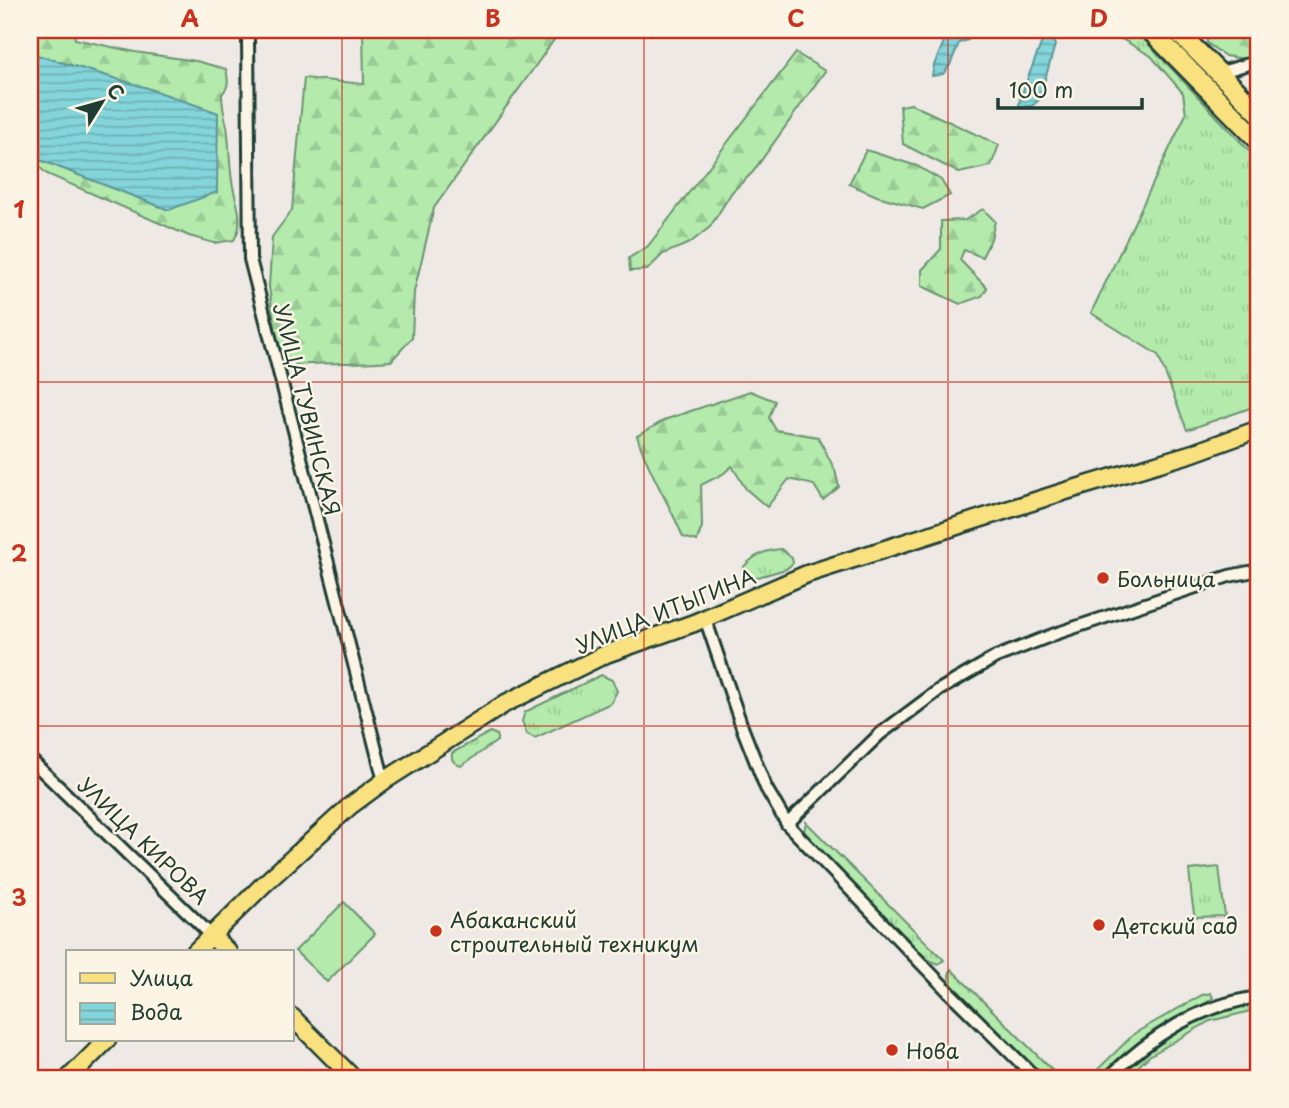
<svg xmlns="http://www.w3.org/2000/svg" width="1289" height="1108" font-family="'Playpen Sans',sans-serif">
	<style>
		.grass { fill: url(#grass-tufts); stroke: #6a9470; stroke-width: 2 }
		.forest { fill: url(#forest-firs); stroke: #6a9470; stroke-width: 2 }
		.pitch { fill: #b4eaac; stroke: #6a9470; stroke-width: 2 }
		.water { fill: url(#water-rules); stroke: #5c9898; stroke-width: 2 }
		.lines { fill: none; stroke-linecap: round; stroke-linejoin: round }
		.minor-casing { stroke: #1f3d34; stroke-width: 16 }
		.primary-casing { stroke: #1f3d34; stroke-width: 21 }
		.trunk-casing { stroke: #1f3d34; stroke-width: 23 }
		.minor { stroke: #fcf5e5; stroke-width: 10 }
		.primary { stroke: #fae180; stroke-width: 16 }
		.trunk { stroke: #fae180; stroke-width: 18 }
		.grid { fill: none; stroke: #c8321e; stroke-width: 2; stroke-opacity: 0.55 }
		.poi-dot { fill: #c8321e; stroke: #fcf5e5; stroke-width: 2.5 }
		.labels { text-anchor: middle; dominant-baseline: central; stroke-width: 5; stroke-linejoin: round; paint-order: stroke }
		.street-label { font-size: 21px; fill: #1f3d34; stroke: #fcf5e5 }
		.poi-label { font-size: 21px; fill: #1f3d34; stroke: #fcf5e5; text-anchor: start }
		.neatline { fill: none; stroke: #c8321e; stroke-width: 2.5 }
		.grid-label { font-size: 23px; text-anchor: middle; font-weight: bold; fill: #c8321e }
	</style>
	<defs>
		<pattern id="grass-tufts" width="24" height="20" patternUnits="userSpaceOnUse" patternTransform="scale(1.75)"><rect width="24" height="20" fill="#b4eaac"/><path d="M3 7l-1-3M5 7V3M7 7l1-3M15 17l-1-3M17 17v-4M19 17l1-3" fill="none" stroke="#9aca95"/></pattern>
		<pattern id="forest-firs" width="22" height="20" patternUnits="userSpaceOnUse" patternTransform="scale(1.75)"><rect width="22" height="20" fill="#b4eaac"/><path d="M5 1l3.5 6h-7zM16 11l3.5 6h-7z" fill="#9aca95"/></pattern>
		<pattern id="water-rules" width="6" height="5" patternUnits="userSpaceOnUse" patternTransform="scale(1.75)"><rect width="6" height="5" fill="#84d5db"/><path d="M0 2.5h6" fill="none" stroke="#6baeb2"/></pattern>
	</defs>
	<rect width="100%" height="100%" fill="#efe9e6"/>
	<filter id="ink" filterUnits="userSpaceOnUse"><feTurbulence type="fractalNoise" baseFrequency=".0143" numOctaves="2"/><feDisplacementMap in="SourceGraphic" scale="14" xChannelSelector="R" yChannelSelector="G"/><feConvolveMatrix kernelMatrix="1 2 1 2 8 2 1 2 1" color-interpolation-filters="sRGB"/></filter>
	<g filter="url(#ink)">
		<g class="grass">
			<polygon points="1106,30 1135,30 1259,161 1259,405 1187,430 1158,355 1091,313 1186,114 1183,93 1151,56"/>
			<path d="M 781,549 L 792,558 L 793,563 L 786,569 L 744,581 L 742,569 C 751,557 765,550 781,549 Z"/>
			<polygon points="601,675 612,680 617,691 611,703 535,738 527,734 522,721 525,712"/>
			<path d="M 490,732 L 497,735 L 497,741 L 461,766 C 453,763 451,760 452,753 Z"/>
			<polygon points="806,822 944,960 938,964 927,959 810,842 804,832"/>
			<path d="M 1219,867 L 1225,916 L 1195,917 C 1191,902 1191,886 1189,870 Z"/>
			<polygon points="951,969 1060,1078 1044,1078 950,983 949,975"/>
			<path d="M 1211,993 L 1213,998 C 1194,1013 1170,1020 1150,1034 C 1132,1047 1116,1063 1100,1078 L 1089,1078 L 1135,1033 L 1202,995 Z"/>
			<path d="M 1259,1002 L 1259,1009 L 1210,1021 L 1149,1056 L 1126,1078 L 1118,1078 C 1157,1040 1205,1010 1259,1002 Z"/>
		</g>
		<g class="forest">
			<path d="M 30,30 L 73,30 L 75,39 L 135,52 L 196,61 L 226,69 C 228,79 230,86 222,94 C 222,108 224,113 227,126 C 230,146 229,167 233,187 C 237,205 245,222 234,240 L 214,243 L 189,236 L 47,174 L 30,159 L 30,156 L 169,210 L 216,151 L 218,113 L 147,88 L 30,53 Z"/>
			<path d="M 363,30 L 561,30 L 434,208 L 414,292 L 412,338 L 391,361 C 359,364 328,362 296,365 L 278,348 L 269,287 L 272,237 L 292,210 L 304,78 L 364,84 Z"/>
			<polygon points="1207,30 1259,30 1259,61 1225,56 1207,43"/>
			<polygon points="796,53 825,71 753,172 732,192 710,227 690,243 663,254 647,270 630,271 629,258 648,246"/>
			<polygon points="911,104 999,145 991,166 959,173 903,144 900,106"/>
			<polygon points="866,150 917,166 941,180 950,195 923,209 877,196 849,184"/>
			<polygon points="983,209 995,221 991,239 982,257 964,250 960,260 987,288 982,296 960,304 922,286 922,270 941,249 941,221 965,220"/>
			<path d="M 750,391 L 775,401 L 769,418 L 776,430 L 818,437 L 835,470 L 839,487 L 823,500 L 814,485 L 789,479 L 767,507 L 746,489 L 732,466 L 723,474 L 701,485 L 702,527 L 697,541 L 683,537 C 669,502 648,472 637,436 L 667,419 Z"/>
		</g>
		<polygon class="pitch" points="344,902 375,934 327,982 295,951"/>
		<g class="water">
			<polygon points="949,30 971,30 968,40 959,43 950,65 943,74 932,76 934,65"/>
			<polygon points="1046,37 1052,39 1055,45 1039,100 1032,106 1019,106 1020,98 1041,44"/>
			<polygon points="30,53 147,88 218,113 217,192 169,210 30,156"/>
		</g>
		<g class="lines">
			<defs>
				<g id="minor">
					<polyline points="248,39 250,259 384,781"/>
					<polyline points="1218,73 1252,63 1259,65"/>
					<polyline points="705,618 742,727 766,788 787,824 947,990 1036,1078"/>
					<polyline points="30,759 212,936"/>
					<polyline points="787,824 880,734 939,690 996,657 1055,634 1229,576 1259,570"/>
					<path d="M 1108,1078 C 1151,1036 1199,1005 1259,997"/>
				</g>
				<g id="primary">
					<polyline points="212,936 228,952"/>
					<polyline points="195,952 263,885 350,806 384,781 506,703 606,654 694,623 807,574 1063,492 1193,453 1259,429"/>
					<polyline points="292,1017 353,1078"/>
					<polyline points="69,1078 107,1040"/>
				</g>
				<g id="trunk">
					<polyline points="1150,30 1259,141"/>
					<polyline points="1176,30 1259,113"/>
				</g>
			</defs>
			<use href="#minor" class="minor-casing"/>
			<use href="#primary" class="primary-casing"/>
			<use href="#trunk" class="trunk-casing"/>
			<use href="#minor" class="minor"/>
			<use href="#primary" class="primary"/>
			<use href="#trunk" class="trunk"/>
		</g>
	</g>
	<path class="grid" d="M 342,30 L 342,1078M 644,30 L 644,1078M 948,30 L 948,1078M 30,382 L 1259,382M 30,726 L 1259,726"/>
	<g class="poi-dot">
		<circle cx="1103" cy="578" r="7"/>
		<circle cx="1099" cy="925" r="7"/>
		<circle cx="436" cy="931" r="7"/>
		<circle cx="892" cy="1050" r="7"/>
	</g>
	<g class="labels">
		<g class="street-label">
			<text transform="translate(308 409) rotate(76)">УЛИЦА ТУВИНСКАЯ</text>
			<text transform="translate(665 610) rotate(-22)">УЛИЦА ИТЫГИНА</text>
			<text transform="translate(144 840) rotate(44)">УЛИЦА КИРОВА</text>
		</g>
		<g class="poi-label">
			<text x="1117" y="578">Больница</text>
			<text x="450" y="919">Абаканский<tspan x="450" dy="24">строительный техникум</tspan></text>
			<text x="1113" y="925">Детский сад</text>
			<text x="906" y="1050">Нова</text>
		</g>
	</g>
	<rect width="1289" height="1108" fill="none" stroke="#fcf5e5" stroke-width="77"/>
	<rect x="66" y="950" width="228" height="91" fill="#fcf5e5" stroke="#a4ab9e" stroke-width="2"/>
	<rect x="80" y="973" width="35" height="10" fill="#fae180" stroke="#a4ab9e" stroke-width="2"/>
	<text x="130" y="986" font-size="21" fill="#1f3d34">Улица</text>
	<rect x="80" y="1003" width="35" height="21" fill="url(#water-rules)" stroke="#a4ab9e" stroke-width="2"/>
	<text x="130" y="1020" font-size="21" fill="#1f3d34">Вода</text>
	<g transform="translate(102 102) rotate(53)" stroke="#fcf5e5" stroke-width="5" paint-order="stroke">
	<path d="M0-5L12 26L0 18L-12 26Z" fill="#1f3d34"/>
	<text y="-10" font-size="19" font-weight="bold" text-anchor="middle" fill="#1f3d34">С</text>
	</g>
	<path d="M998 98v10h144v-10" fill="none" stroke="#1f3d34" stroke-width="3.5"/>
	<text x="1009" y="98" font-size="21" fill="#1f3d34" stroke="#fcf5e5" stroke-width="5" paint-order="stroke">100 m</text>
	<rect x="38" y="38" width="1212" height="1032" class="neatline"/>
	<g class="grid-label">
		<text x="190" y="27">A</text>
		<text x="493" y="27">B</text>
		<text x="796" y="27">C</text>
		<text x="1099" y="27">D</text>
		<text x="19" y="218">1</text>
		<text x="19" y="562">2</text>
		<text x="19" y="906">3</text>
	</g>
</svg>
